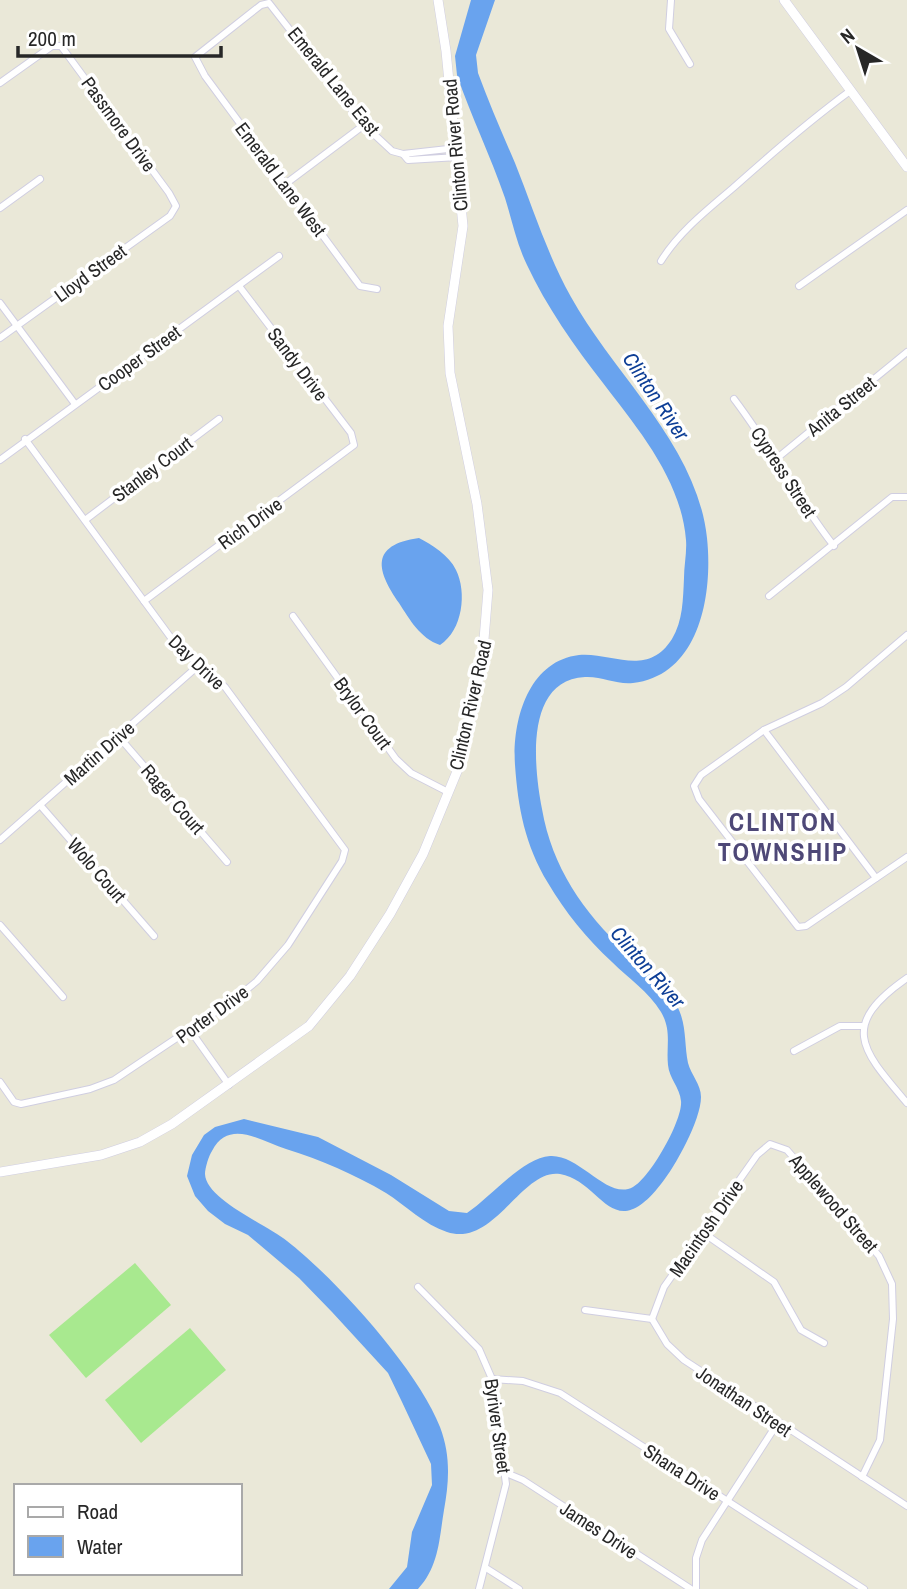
<svg xmlns="http://www.w3.org/2000/svg" width="907" height="1589" font-family="'Archivo Narrow',sans-serif">
	<style>
		.pitch { fill: #a8e98f }
		.water { fill: #69a3ee }
		.lines { fill: none; stroke-linecap: round; stroke-linejoin: round }
		.street-casing { stroke: #d0cee1; stroke-width: 8 }
		.secondary-casing { stroke: #d0cee1; stroke-width: 10 }
		.street { stroke: #fff; stroke-width: 6 }
		.secondary { stroke: #fff; stroke-width: 9 }
		.labels { text-anchor: middle; dominant-baseline: central; stroke-width: 7; stroke-linejoin: round; paint-order: stroke }
		.street-label { font-size: 19px; fill: #272727; stroke: #fff }
		.water-label { font-size: 21px; font-style: italic; fill: #0d3e96; stroke: #fff }
		.district-label { font-size: 26px; font-weight: bold; letter-spacing: 2px; fill: #4e4877; stroke: #fff }
	</style>
	<rect width="100%" height="100%" fill="#eae8d8"/>
	<g class="pitch">
		<polygon points="135,1263 171,1305 86,1378 49,1335"/>
		<polygon points="190,1328 226,1370 141,1443 105,1400"/>
	</g>
	<g class="water">
		<path d="M 471,0 L 495,0 L 476,55 L 478,73 C 489,103 502,133 515,163 C 533,208 547,254 571,297 C 614,375 697,445 707,538 C 713,594 700,675 633,683 C 617,685 602,676 585,677 C 524,680 534,768 542,809 C 552,867 583,912 626,952 C 643,968 664,984 676,1004 C 687,1023 684,1043 688,1063 C 691,1075 701,1084 701,1097 C 701,1120 675,1167 661,1184 C 612,1247 602,1181 560,1174 C 522,1168 494,1248 447,1232 C 425,1225 405,1205 386,1193 C 354,1174 321,1160 286,1149 C 261,1141 229,1118 212,1151 C 209,1155 205,1168 205,1174 C 206,1200 268,1225 287,1241 C 336,1279 418,1370 440,1427 C 451,1456 449,1482 444,1510 C 439,1540 439,1566 418,1589 L 389,1589 L 407,1567 L 412,1532 L 432,1485 L 431,1464 L 402,1402 L 388,1373 L 332,1312 L 299,1278 L 248,1235 L 225,1224 L 208,1211 L 195,1196 L 187,1176 L 192,1155 L 204,1135 L 215,1127 L 244,1119 L 318,1137 L 391,1175 L 449,1211 L 467,1213 C 490,1198 522,1158 550,1156 C 580,1154 608,1201 633,1187 C 650,1178 683,1120 681,1101 C 680,1088 669,1078 668,1065 C 666,1045 672,1031 661,1012 C 649,992 628,978 612,962 C 587,939 565,912 548,883 C 525,845 518,808 515,765 C 512,721 528,661 579,655 C 612,652 647,678 672,639 C 683,621 683,599 684,578 C 684,566 687,552 686,540 C 681,479 638,429 603,383 C 575,347 546,306 527,265 C 517,245 512,220 505,198 C 491,157 471,116 457,75 L 455,56 Z"/>
		<path d="M 419,538 C 432,545 449,555 456,570 C 467,592 463,630 440,645 C 420,638 410,620 399,603 C 377,571 369,545 419,538 Z"/>
	</g>
	<g class="lines">
		<defs>
			<g id="street">
				<polyline points="671,0 669,29 690,64"/>
				<polyline points="0,83 52,46 61,46 169,193 176,206 170,216 0,338"/>
				<polyline points="457,148 403,154 408,160 458,157"/>
				<polyline points="284,185 364,125"/>
				<polyline points="0,208 40,179"/>
				<path d="M 661,261 C 679,232 707,210 733,188 C 771,154 809,121 850,91"/>
				<polyline points="799,286 907,210"/>
				<polyline points="377,289 360,286 205,76 195,57 261,5 269,3 364,125 392,151 403,154"/>
				<polyline points="0,303 75,404"/>
				<path d="M 734,399 C 770,446 797,499 834,546"/>
				<polyline points="776,459 907,352"/>
				<polyline points="0,460 279,256"/>
				<polyline points="85,520 219,419"/>
				<polyline points="769,596 892,497 907,497"/>
				<polyline points="144,601 354,445 351,433 239,286"/>
				<polyline points="293,616 396,759 411,773 448,792"/>
				<polyline points="907,635 846,687 822,703 764,730 701,775 694,786 699,799 798,927 806,926 907,857"/>
				<polyline points="764,730 876,878"/>
				<polyline points="119,737 227,862"/>
				<polyline points="40,805 154,936"/>
				<polyline points="0,840 198,666"/>
				<polyline points="0,925 63,997"/>
				<path d="M 907,978 C 838,1026 862,1050 907,1103"/>
				<polyline points="190,1030 229,1085"/>
				<polyline points="794,1051 840,1026 864,1026"/>
				<polyline points="0,1082 14,1102 21,1104 90,1089 114,1080 235,999 257,981 288,945 342,861 345,850 225,687 177,646 25,439"/>
				<polyline points="702,1232 774,1282 801,1330 824,1343"/>
				<polyline points="418,1287 479,1349 492,1379 506,1484 479,1589"/>
				<polyline points="585,1310 652,1319"/>
				<polyline points="652,1319 664,1287 757,1155 770,1144 787,1150 879,1256 892,1284 893,1319 880,1440 862,1477"/>
				<polyline points="652,1319 667,1344 684,1360 907,1506"/>
				<polyline points="492,1379 523,1381 560,1393 864,1589"/>
				<polyline points="506,1473 523,1480 691,1589"/>
				<polyline points="486,1568 519,1589"/>
				<polyline points="696,1589 696,1558 702,1540 777,1424"/>
			</g>
			<g id="secondary">
				<polyline points="784,0 907,167"/>
				<polyline points="0,1172 101,1155 140,1142 172,1124 309,1026 350,976 390,914 423,854 458,769 482,664 488,590 477,504 450,373 448,326 463,226 446,51 438,0"/>
			</g>
		</defs>
		<use href="#street" class="street-casing"/>
		<use href="#secondary" class="secondary-casing"/>
		<use href="#street" class="street"/>
		<use href="#secondary" class="secondary"/>
	</g>
	<g class="labels">
		<g class="street-label">
			<text transform="translate(334 81) rotate(51)">Emerald Lane East</text>
			<text transform="translate(119 124) rotate(54)">Passmore Drive</text>
			<text transform="translate(455 145) rotate(-95)">Clinton River Road</text>
			<text transform="translate(281 179) rotate(53)">Emerald Lane West</text>
			<text transform="translate(90 273) rotate(-36)">Lloyd Street</text>
			<text transform="translate(139 358) rotate(-36)">Cooper Street</text>
			<text transform="translate(298 364) rotate(53)">Sandy Drive</text>
			<text transform="translate(841 406) rotate(-39)">Anita Street</text>
			<text transform="translate(152 469) rotate(-37)">Stanley Court</text>
			<text transform="translate(784 472) rotate(57)">Cypress Street</text>
			<text transform="translate(250 523) rotate(-36)">Rich Drive</text>
			<text transform="translate(197 662) rotate(44)">Day Drive</text>
			<text transform="translate(470 705) rotate(-77)">Clinton River Road</text>
			<text transform="translate(363 713) rotate(54)">Brylor Court</text>
			<text transform="translate(99 753) rotate(-41)">Martin Drive</text>
			<text transform="translate(173 799) rotate(49)">Rager Court</text>
			<text transform="translate(97 870) rotate(49)">Wolo Court</text>
			<text transform="translate(212 1014) rotate(-36)">Porter Drive</text>
			<text transform="translate(834 1203) rotate(49)">Applewood Street</text>
			<text transform="translate(706 1228) rotate(-55)">Macintosh Drive</text>
			<text transform="translate(744 1401) rotate(34)">Jonathan Street</text>
			<text transform="translate(498 1426) rotate(82)">Byriver Street</text>
			<text transform="translate(682 1472) rotate(33)">Shana Drive</text>
			<text transform="translate(599 1530) rotate(33)">James Drive</text>
		</g>
		<g class="water-label">
			<text transform="translate(656 396) rotate(56)">Clinton River</text>
			<text transform="translate(648 967) rotate(49)">Clinton River</text>
		</g>
		<g class="district-label">
			<text x="783" y="821">CLINTON<tspan x="783" dy="30">TOWNSHIP</tspan></text>
		</g>
	</g>
	<rect x="14" y="1484" width="228" height="91" fill="#ffffff" stroke="#a9a9a9" stroke-width="2"/>
	<rect x="28" y="1507" width="35" height="10" fill="#ffffff" stroke="#a9a9a9" stroke-width="2"/>
	<text x="77" y="1519" font-size="21" fill="#272727">Road</text>
	<rect x="28" y="1536" width="35" height="21" fill="#69a3ee" stroke="#a9a9a9" stroke-width="2"/>
	<text x="77" y="1554" font-size="21" fill="#272727">Water</text>
	<g transform="translate(858 49) rotate(321)" stroke="#ffffff" stroke-width="5" paint-order="stroke">
	<path d="M0-5L12 26L0 18L-12 26Z" fill="#272727"/>
	<text y="-10" font-size="19" font-weight="bold" text-anchor="middle" fill="#272727">N</text>
	</g>
	<path d="M18 46v10h203v-10" fill="none" stroke="#272727" stroke-width="3.5"/>
	<text x="28" y="46" font-size="21" fill="#272727" stroke="#ffffff" stroke-width="5" paint-order="stroke">200 m</text>
</svg>
